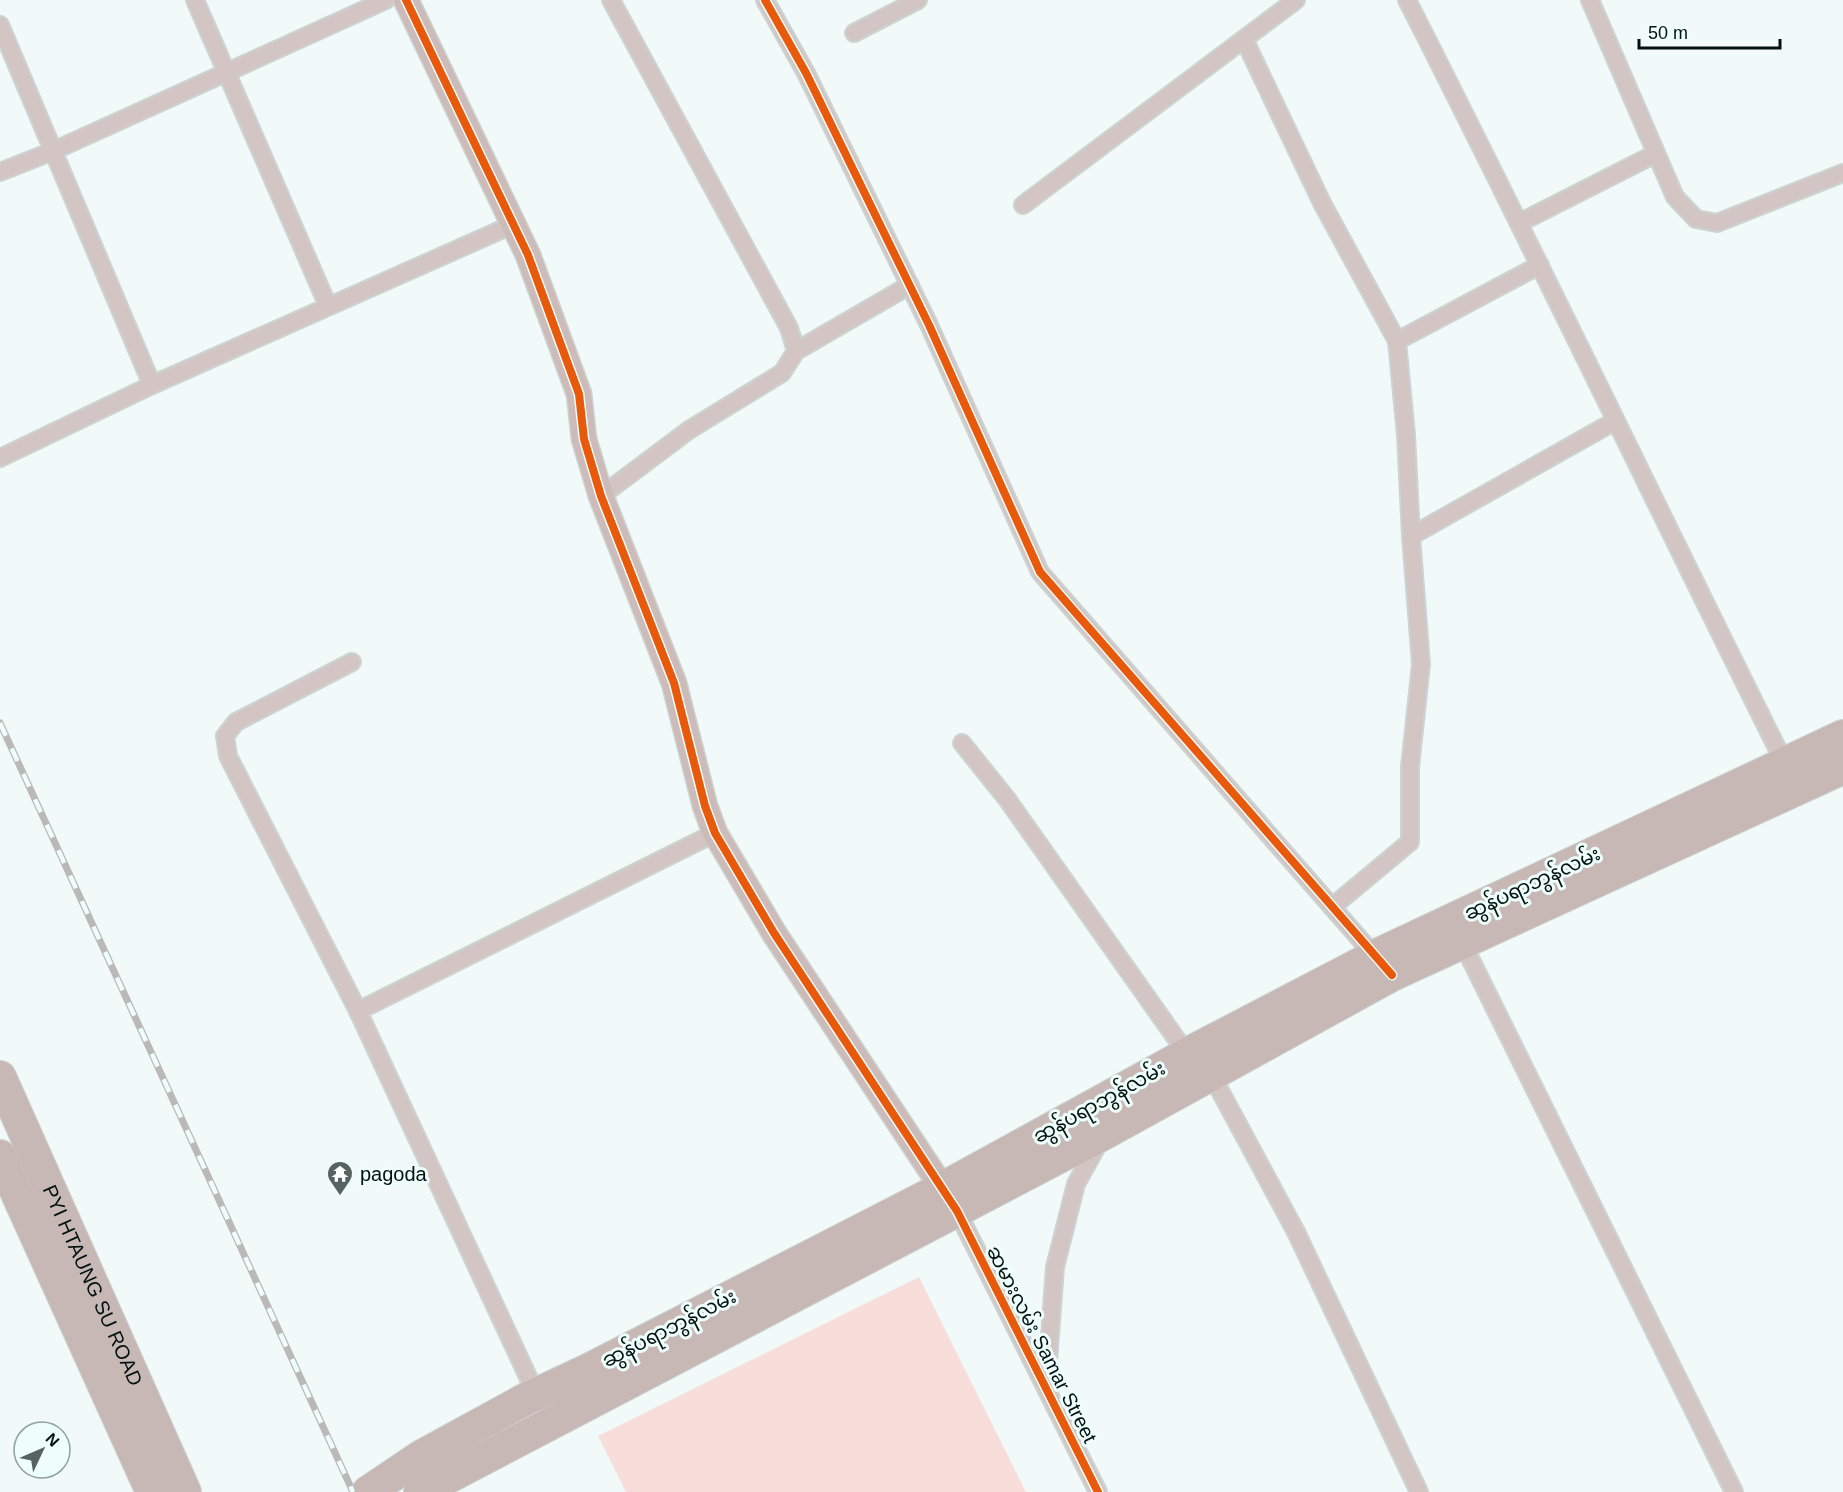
<svg xmlns="http://www.w3.org/2000/svg" width="1843" height="1492" font-family="Arial,'Noto Sans Myanmar',sans-serif">
	<style>
		.green { fill: #f7deda }
		.lines { fill: none; stroke-linecap: round; stroke-linejoin: round }
		.street-casing { stroke: #ccd4d2; stroke-width: 20 }
		.secondary-casing { stroke: #ccd4d2; stroke-width: 27 }
		.highway-casing { stroke: #ccd4d2; stroke-width: 34 }
		.street { stroke: #d3c5c3; stroke-width: 16 }
		.secondary { stroke: #ccbbb8; stroke-width: 24 }
		.highway { stroke: #c7b8b6; stroke-width: 32 }
		.rail-casing { stroke: #bbb9b7; stroke-width: 7 }
		.rail { stroke: #edfefb; stroke-width: 4.5; stroke-dasharray: 14; stroke-linecap: butt }
		.cycleway-casing { stroke: #edfefb; stroke-width: 11 }
		.cycleway { stroke: #e8590c; stroke-width: 8 }
		.labels { text-anchor: middle; dominant-baseline: central; stroke-width: 6; stroke-linejoin: round; paint-order: stroke }
		.street-label { font-size: 20px; fill: #031210; stroke: #edfefb }
		.poi-label { font-size: 20px; fill: #031210; stroke: #edfefb; text-anchor: start }
	</style>
	<rect width="100%" height="100%" fill="#f1faf8"/>
	<polygon class="green" points="919,1277 1026,1492 626,1492 598,1436"/>
	<g class="lines">
		<defs>
			<g id="street">
				<polyline points="195,0 328,306"/>
				<polyline points="611,0 789,328 796,351"/>
				<polyline points="765,0 806,73 929,325 1040,572 1379,961"/>
				<path d="M 1407,0 C 1536,253 1658,510 1785,764"/>
				<polyline points="1590,0 1675,197 1696,219 1717,223 1843,173"/>
				<polyline points="0,25 152,385"/>
				<polyline points="854,33 918,0"/>
				<polyline points="1244,39 1322,203 1397,341"/>
				<polyline points="0,172 53,151 386,0"/>
				<polyline points="1023,205 1296,0"/>
				<polyline points="1519,223 1655,154"/>
				<polyline points="0,458 152,385 512,225"/>
				<polyline points="601,496 689,430 782,373 796,351 910,285"/>
				<polyline points="1411,536 1615,421"/>
				<polyline points="352,662 236,722 225,736 228,756 358,1011 536,1394"/>
				<polyline points="962,743 1007,799 1187,1054 1211,1074 1296,1232 1419,1492"/>
				<polyline points="1332,907 1410,842 1410,767 1421,664 1411,536 1406,435 1397,341 1540,265"/>
				<polyline points="1463,944 1734,1492"/>
				<polyline points="358,1011 715,833"/>
				<polyline points="957,1211 1098,1492"/>
				<polyline points="1046,1389 1055,1267 1076,1184 1101,1139"/>
			</g>
			<polyline id="secondary" points="406,0 528,255 579,394 584,439 601,496 674,683 705,806 715,833 774,933 951,1201"/>
			<g id="highway">
				<path id="s1" d="M 0,1077 L 185,1492"/>
				<polyline points="0,1156 152,1492"/>
				<polyline points="368,1492 420,1457 526,1399 588,1370 943,1188 1187,1054 1375,956 1843,736"/>
				<polyline points="420,1492 1105,1133 1392,975 1843,768"/>
			</g>
		</defs>
		<use href="#street" class="street-casing"/>
		<use href="#secondary" class="secondary-casing"/>
		<use href="#highway" class="highway-casing"/>
		<use href="#street" class="street"/>
		<use href="#secondary" class="secondary"/>
		<use href="#highway" class="highway"/>
		<defs>
			<polyline id="rail" points="0,723 353,1492"/>
		</defs>
		<use href="#rail" class="rail-casing"/>
		<use href="#rail" class="rail"/>
		<defs>
			<g id="cycleway">
				<polyline points="406,0 528,255 579,394 584,439 601,496 674,683 705,806 715,833 774,933 957,1211 1098,1492"/>
				<polyline points="765,0 806,73 929,325 1040,572 1392,975"/>
			</g>
		</defs>
		<use href="#cycleway" class="cycleway-casing"/>
		<use href="#cycleway" class="cycleway"/>
	</g>
	<defs>
		<symbol id="temple-pin" viewBox="-11 -11 22 30"><path d="M0 17L-7.5 6A9.5 9.5 0 1 1 7.5 6Z" fill="#566361" stroke="#edfefb"/><path d="M0-6L5-2H3V0L6.5 2.5H4V6H1.5V3h-3V6H-4V2.5H-6.5L-3 0V-2H-5Z" fill="#fff"/></symbol>
	</defs>
	<g fill-rule="evenodd">
		<use href="#temple-pin" x="325" y="1159" width="30" height="40"/>
	</g>
	<g class="labels">
		<g class="street-label">
			<text transform="translate(1532 883) rotate(-25)">ဆွန်ပရာဘွန်လမ်း</text>
			<text transform="translate(1099 1102) rotate(-29)">ဆွန်ပရာဘွန်လမ်း</text>
			<text stroke="none"><textPath href="#s1" startOffset="228">PYI HTAUNG SU ROAD</textPath></text>
			<text transform="translate(669 1328) rotate(-27)">ဆွန်ပရာဘွန်လမ်း</text>
			<text transform="translate(1042 1344) rotate(63)">ဆမားလမ်း Samar Street</text>
		</g>
		<g class="poi-label">
			<text x="360" y="1174">pagoda</text>
		</g>
	</g>
	<g transform="translate(42 1450) rotate(46)"><circle r="28" fill="#edfefb" stroke="#8fa09d" stroke-width="1.5"/>
	<path d="M0-4.5L10 22L0 15L-10 22Z" fill="#566361"/>
	<text y="-9" font-size="16" font-weight="bold" text-anchor="middle" fill="#031210">N</text>
	</g>
	<path d="M1639 39v9h141v-9" fill="none" stroke="#031210" stroke-width="3"/>
	<text x="1648" y="39" font-size="18" fill="#031210" stroke="#edfefb" stroke-width="4.5" paint-order="stroke">50 m</text>
</svg>
